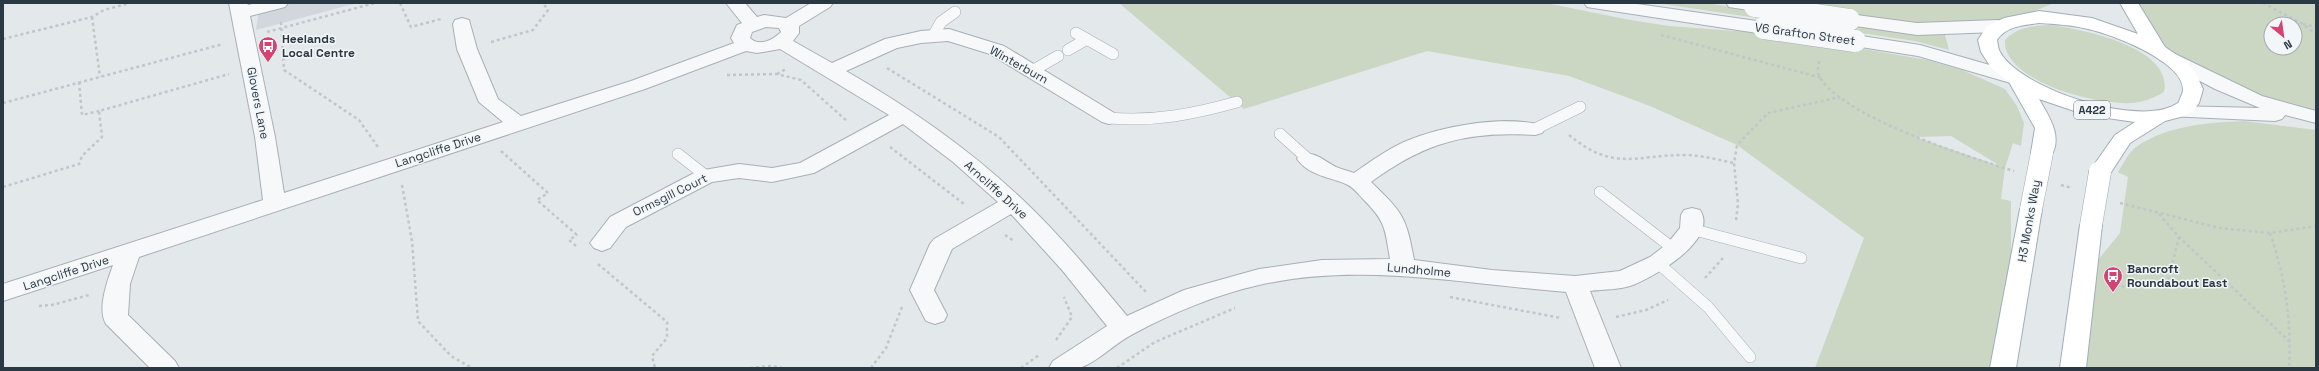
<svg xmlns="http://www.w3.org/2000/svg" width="2319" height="371" font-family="'Space Grotesk',sans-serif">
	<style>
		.built { fill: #d1d7dd }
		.green { fill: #cbd6c3; fill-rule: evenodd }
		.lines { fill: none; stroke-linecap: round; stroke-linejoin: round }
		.service-casing { stroke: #a8b0b6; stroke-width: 12 }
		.minor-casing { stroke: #a8b0b6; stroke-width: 2 }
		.tertiary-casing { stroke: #a8b0b6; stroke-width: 2 }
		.primary-casing { stroke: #a1aeb8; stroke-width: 2 }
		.path { stroke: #c1c6ca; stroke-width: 2.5; stroke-dasharray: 3 3; stroke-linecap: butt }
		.service { stroke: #f6f8f9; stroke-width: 11 }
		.minor { fill: #f6f8f9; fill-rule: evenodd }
		.tertiary { fill: #f6f8f9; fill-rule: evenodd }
		.primary { fill: #fff; fill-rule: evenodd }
		.tertiary-bridge-casing { stroke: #a8b0b6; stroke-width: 23; stroke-linecap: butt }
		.primary-bridge-casing { stroke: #a1aeb8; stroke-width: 23; stroke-linecap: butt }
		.tertiary-bridge { stroke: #f6f8f9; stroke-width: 22 }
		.primary-bridge { stroke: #fff; stroke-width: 22 }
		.labels { text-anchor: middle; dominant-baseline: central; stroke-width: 3; stroke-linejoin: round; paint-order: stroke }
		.shield { fill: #f3f6f8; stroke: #66717a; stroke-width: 1 }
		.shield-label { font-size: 11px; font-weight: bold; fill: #2a3844 }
		.street-label { font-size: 12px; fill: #2a3844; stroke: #f3f6f8 }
		.poi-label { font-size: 12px; font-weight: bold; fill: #2a3844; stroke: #f3f6f8; text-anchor: start }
	</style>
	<rect width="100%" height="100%" fill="#e3e8eb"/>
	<polygon class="built" points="260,3 357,3 256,30"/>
	<g class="green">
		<path d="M 1119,3 L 1546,3 L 1630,20 L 1669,26 L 1762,33 L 1761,38 L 1851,51 L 1858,48 L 1927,60 L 1962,70 L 2005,89 L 2017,106 L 2024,123 L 2021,146 L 2013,143 L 2005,168 L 2001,199 L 2011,201 L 2011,318 L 2003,368 L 1815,368 L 1864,238 L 1737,145 L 1650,106 L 1569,76 L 1427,51 L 1244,109 ZM 1951,136 L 2002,167 L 2003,167 L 1915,137 Z"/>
		<polygon points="1656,3 1707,3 1757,11 1757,18"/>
		<polygon points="1745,3 2054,3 2015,19 1917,29"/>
		<path d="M 2129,3 L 2316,3 L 2316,117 L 2255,100 L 2167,56 ZM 2271,24 L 2295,24 L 2295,48 L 2271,48 Z"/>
		<polygon points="1853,25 1913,33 1945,35 1949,50 1915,41 1854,32"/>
		<path d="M 2050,25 C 2081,29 2174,47 2164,92 C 2154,98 2144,102 2132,103 C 2098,105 2022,86 2007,52 C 2005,49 2005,44 2005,40 C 2018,27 2032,26 2050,25 Z"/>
		<path d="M 2244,121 L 2316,130 L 2316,368 L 2073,368 L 2084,277 L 2120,233 L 2128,177 L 2118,172 C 2123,164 2129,152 2136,147 C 2168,125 2207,123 2244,121 Z"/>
	</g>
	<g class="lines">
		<defs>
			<g id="service">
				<polyline points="1076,33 1113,54"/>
				<polyline points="933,36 941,22 955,12"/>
				<polyline points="1068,50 1087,39"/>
				<polyline points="1032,71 1058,56"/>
				<path d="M 1109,118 C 1154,122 1194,114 1237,102"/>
				<polyline points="1535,129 1580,107"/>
				<polyline points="1280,134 1308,159"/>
				<polyline points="678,154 706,176"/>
				<polyline points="1600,192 1675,250"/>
				<polyline points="1691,229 1801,258"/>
				<polyline points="1658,263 1708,307 1750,357"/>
			</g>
			<path id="minor" d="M 229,3 L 247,3 L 248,5 L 257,3 L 288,3 L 285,7 L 250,16 L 275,137 L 284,193 L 503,122 L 479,102 L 457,49 L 453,24 L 455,20 L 462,18 L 469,20 L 477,49 L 498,99 L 521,116 L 631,81 L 734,43 L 731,38 L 737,25 L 742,23 L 726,3 L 745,3 L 757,17 L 764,15 L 786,18 L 811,3 L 833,3 L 830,7 L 799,26 L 799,33 L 793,41 L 832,63 L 885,39 L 921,31 L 949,29 L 1004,46 L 1116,114 L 1119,118 L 1116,122 L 1109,124 L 1102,122 L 990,54 L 948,41 L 921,43 L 897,48 L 846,71 C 909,107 969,149 1022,199 C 1060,235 1094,276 1127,316 L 1184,290 L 1259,269 L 1322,260 L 1390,259 C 1385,229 1386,222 1364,200 C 1359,195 1354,188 1348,185 C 1331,177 1309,176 1297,159 L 1300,154 C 1315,151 1323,160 1336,167 C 1341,169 1348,171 1354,173 C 1370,162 1386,150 1404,142 C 1441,126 1502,115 1542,125 L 1545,129 L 1542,133 L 1535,135 C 1468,131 1425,142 1371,182 C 1403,213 1406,216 1414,260 L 1492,270 L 1575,276 L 1620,271 L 1650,257 L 1667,244 L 1680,228 L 1681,215 L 1684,210 L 1692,208 L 1700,210 C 1719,240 1655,276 1633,285 C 1620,290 1604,289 1590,291 L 1621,368 L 1595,368 L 1566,292 C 1464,284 1360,262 1259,285 C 1215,295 1172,313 1133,334 C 1115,343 1100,360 1082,367 C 1074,371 1058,368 1049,368 L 1053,361 L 1107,326 L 1062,270 L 1011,214 L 952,249 L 934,290 L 947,315 L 944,321 L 935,324 L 926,321 L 910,290 L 930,244 L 934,239 L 998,202 L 953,162 L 903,124 L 814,173 L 772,182 L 739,178 L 712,182 L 626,227 L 610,248 L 602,251 L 594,248 L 590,243 L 610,217 L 698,171 L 739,164 L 772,168 L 800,163 L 889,115 L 780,49 L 757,53 L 746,51 L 645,89 L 139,257 L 130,284 L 128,315 L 175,361 L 179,368 L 150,368 L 106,324 C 97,309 107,282 113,265 L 3,301 L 3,284 L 263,200 L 255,137 ZM 766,27 L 779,28 L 781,32 C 773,40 759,47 750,38 L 752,32 Z"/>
			<g id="tertiary">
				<polygon points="1584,3 1630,3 1764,22 1771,24 1773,28 1771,32 1764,34 1593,8 1587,7"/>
				<polygon points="1726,3 1762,3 1764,6 1761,10 1755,11 1729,7"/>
				<polygon points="1849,14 1917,23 1997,20 2004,22 2006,26 2004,30 1997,32 1917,35 1842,24 1840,20 1842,16"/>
				<polygon points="1855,35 1920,45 2021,74 2024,78 2021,82 2014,84 1918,56 1848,45 1846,41 1848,37"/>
				<polygon points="2167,50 2262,96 2316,111 2316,123 2285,115 2282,119 2275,121 2168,116 2165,112 2168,108 2175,106 2260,108 2215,89 2160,60 2157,56 2160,52"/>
			</g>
			<g id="primary">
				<path d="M 2120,3 L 2138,3 L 2165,47 L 2184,60 L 2195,72 L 2203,89 L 2199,103 L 2193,111 L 2184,116 L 2165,121 L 2130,143 L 2108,177 L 2100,179 L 2092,177 L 2089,172 L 2115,135 L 2135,122 L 2086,115 L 2039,99 C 2049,117 2064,137 2050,158 L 2042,159 L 2034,158 L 2031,153 L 2035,128 L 2009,82 L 1992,69 L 1981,52 L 1978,40 L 1987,26 L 2004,18 L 2039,11 L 2092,18 L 2138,34 ZM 2039,23 C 2055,24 2072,25 2088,29 C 2111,34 2184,61 2183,90 C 2183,93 2180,98 2179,102 C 2145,130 2021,90 2000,52 C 1998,49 1998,44 1997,40 C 2006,26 2024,25 2039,23 Z"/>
				<polygon points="2031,202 2039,204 2042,209 2016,368 1990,368 2020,209 2023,204"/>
				<polygon points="2091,218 2099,220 2102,225 2086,368 2060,368 2080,225 2083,220"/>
			</g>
		</defs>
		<use href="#service" class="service-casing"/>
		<use href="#minor" class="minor-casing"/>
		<use href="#tertiary" class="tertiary-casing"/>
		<use href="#primary" class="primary-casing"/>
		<g class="path">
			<polyline points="400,3 411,27 441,19"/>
			<polyline points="2263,3 2301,23 2316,34"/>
			<polyline points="92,17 100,77"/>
			<polyline points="281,22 284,70 359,120 378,147"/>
			<polyline points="2303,24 2316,27"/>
			<polyline points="267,32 375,3"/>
			<polyline points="1661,35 1822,78"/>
			<polyline points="3,39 92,17 104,10 130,3"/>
			<polyline points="491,42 533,30 548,10 543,3"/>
			<path d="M 1819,61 C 1819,65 1817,70 1818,73 C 1834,115 1972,158 2014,171"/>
			<polyline points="887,68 999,137 1146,292"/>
			<polyline points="777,74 786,69"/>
			<polyline points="727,75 777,74 801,80 848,122"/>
			<polyline points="79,82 82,115 99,111"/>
			<polyline points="3,103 223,44"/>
			<path d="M 1569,135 C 1614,172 1634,155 1685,155 C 1702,155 1718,160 1734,163"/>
			<polyline points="890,147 964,204"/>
			<polyline points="501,151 548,193 537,200 577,235"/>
			<polyline points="402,185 412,241 418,321 451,356 472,368"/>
			<polyline points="2061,185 2072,188"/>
			<polyline points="3,187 79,164 82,156 102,137 99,111 229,74"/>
			<polyline points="2120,203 2219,228 2270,233 2316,226"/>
			<polyline points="2159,214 2179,237 2291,343"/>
			<polyline points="1736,220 1738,204 1734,163 1737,145 1768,113 1840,97"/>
			<path d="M 2270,233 C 2285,277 2292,321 2289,368"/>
			<polyline points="1005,235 1014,241"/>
			<polyline points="576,246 569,240 577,235"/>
			<polyline points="598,264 667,322 667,338 652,356 655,368"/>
			<polyline points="1705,278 1723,258"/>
			<polyline points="2110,283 2130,288 2168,281 2179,237"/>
			<polyline points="1450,297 1561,318"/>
			<polyline points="39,306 52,305 89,295"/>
			<polyline points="1616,317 1646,310 1668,300"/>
			<polyline points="1056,340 1072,317 1064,297"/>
			<polyline points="750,368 771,366 782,368"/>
			<polyline points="871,368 886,348 902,307"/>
			<polyline points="1021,368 1039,355"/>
			<polyline points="1117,368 1155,342 1235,308"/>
		</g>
		<use href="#service" class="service"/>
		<use href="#minor" class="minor"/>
		<use href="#tertiary" class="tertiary"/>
		<use href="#primary" class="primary"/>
		<defs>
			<g id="tertiary-bridge">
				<polyline points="1755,6 1849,20"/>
				<polyline points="1764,28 1855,41"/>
			</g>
			<g id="primary-bridge">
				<polyline points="2031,209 2042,153"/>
				<polyline points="2091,225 2100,172"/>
			</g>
		</defs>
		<use href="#tertiary-bridge" class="tertiary-bridge-casing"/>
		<use href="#primary-bridge" class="primary-bridge-casing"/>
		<use href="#tertiary-bridge" class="tertiary-bridge"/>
		<use href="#primary-bridge" class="primary-bridge"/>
	</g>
	<defs>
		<symbol id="bus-pin" viewBox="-11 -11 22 30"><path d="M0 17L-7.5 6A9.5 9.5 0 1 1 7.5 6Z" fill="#d44472" stroke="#f3f6f8"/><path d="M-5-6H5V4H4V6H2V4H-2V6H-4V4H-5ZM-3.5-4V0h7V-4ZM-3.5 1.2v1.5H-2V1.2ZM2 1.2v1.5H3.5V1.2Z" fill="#fff"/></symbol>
	</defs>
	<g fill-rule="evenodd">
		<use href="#bus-pin" x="257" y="35" width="22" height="30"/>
		<use href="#bus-pin" x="2102" y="265" width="22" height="30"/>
	</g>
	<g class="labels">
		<rect class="shield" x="2074" y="101" width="36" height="18" rx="3"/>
		<g class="shield-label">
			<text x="2092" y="110">A422</text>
		</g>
		<g class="street-label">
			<text transform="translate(1805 34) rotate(8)">V6 Grafton Street</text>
			<text transform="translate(1019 65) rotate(29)">Winterburn</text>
			<text transform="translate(258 103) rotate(79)">Glovers Lane</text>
			<text transform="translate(438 150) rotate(-18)">Langcliffe Drive</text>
			<text transform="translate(996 190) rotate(42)">Arncliffe Drive</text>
			<text transform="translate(670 195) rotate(-26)">Ormsgill Court</text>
			<text transform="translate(2029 221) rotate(-80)">H3 Monks Way</text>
			<text transform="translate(1419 270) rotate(5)">Lundholme</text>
			<text transform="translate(66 273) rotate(-18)">Langcliffe Drive</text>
		</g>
		<g class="poi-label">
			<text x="282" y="39">Heelands<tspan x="282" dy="14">Local Centre</tspan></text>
			<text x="2127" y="269">Bancroft<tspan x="2127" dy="14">Roundabout East</tspan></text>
		</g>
	</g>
	<rect width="2319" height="371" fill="none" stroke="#2a3844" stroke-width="8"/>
	<g transform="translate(2283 36) rotate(151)"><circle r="19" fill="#f3f6f8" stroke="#a3aab0"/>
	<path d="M0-3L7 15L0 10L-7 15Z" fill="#d44472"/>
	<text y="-6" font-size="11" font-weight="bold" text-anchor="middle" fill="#2a3844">N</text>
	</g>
</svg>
